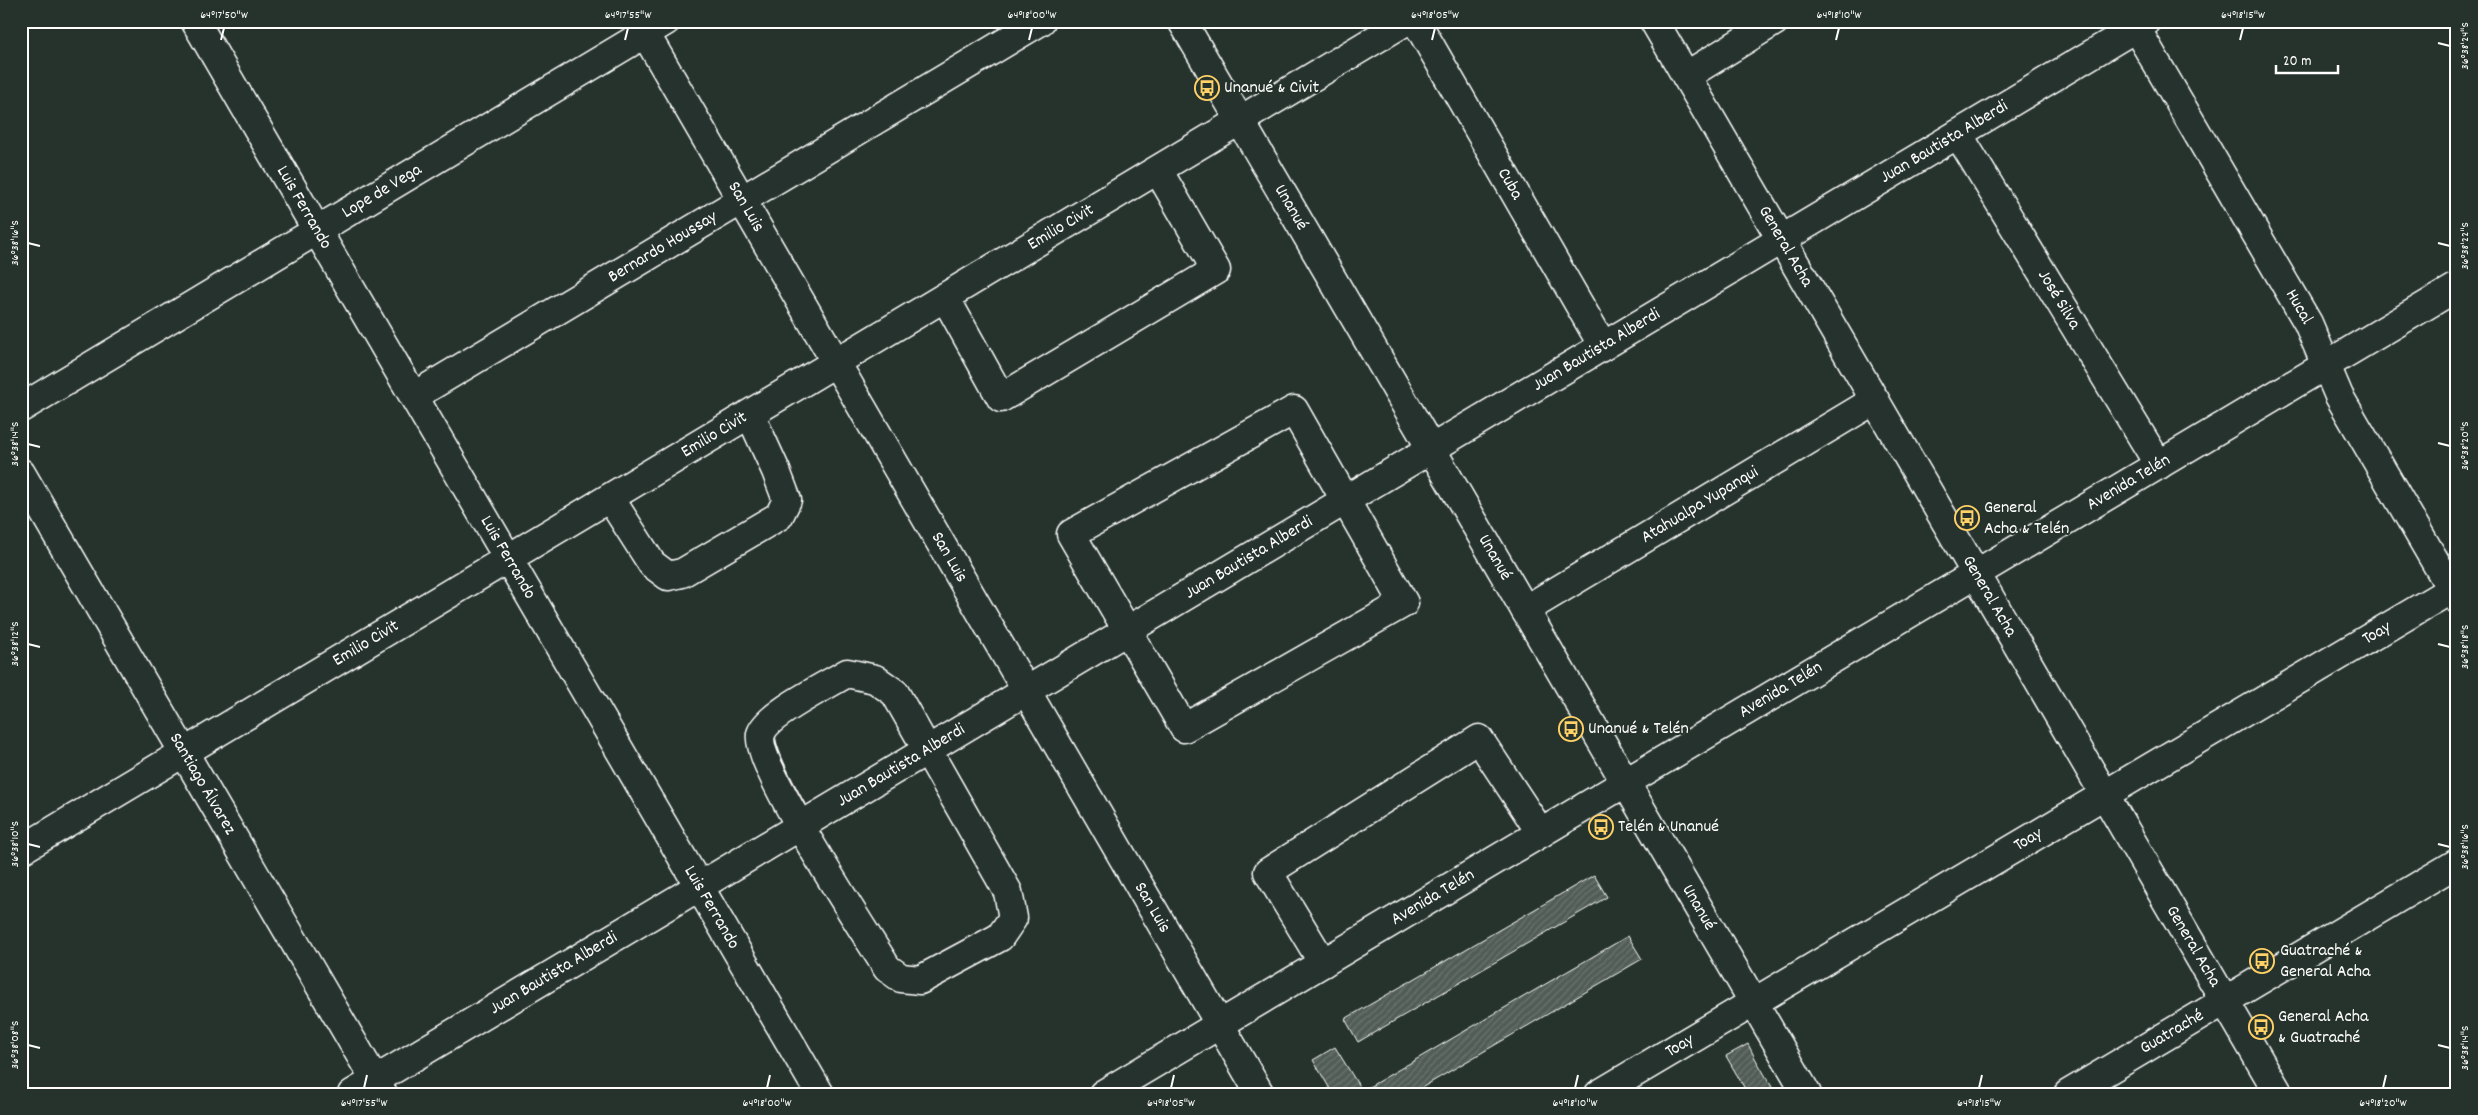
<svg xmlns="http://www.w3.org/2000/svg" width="2478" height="1115" font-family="Dekko,sans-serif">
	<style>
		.building { fill: url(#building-hatch); stroke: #fff }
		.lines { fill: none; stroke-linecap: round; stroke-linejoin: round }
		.minor-casing { stroke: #fff; stroke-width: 31 }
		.major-casing { stroke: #fff; stroke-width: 31 }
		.minor { stroke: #26332d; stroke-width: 28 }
		.major { stroke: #26332d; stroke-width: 28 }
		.ticks { fill: none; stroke: #fff; stroke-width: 2 }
		.labels { text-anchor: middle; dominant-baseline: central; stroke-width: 4; stroke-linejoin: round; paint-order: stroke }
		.poi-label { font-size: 18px; fill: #fff; stroke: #26332d; text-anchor: start }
		.street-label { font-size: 18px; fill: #fff; stroke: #26332d }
		.neatline { fill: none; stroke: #fff; stroke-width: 2 }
		.ticks-label { font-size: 12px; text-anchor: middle; fill: #fff }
	</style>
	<defs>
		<pattern id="building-hatch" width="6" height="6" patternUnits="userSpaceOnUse" patternTransform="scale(1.25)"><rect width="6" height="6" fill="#515c57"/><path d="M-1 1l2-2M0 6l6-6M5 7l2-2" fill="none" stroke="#6b7470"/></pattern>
	</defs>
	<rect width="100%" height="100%" fill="#26332d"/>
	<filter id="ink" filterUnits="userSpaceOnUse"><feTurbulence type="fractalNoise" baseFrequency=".02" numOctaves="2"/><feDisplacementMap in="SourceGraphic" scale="10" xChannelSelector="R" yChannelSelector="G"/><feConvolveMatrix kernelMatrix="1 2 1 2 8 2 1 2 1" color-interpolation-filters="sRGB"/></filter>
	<g filter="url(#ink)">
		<g class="building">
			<polygon points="1594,875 1607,897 1358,1042 1345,1019"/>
			<polygon points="1628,936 1642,959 1411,1094 1333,1094 1313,1060 1335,1047 1362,1091"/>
			<polygon points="1748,1044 1755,1058 1776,1094 1748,1094 1726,1056"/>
		</g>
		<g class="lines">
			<defs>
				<g id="minor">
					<path id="s1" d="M 195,21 L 820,1094"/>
					<path id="s2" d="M 638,21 L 1260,1094"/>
					<path id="s3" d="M 1182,21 L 1807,1094"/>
					<path id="s4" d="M 1416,21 L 1603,346"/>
					<path id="s5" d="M 1654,21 L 2279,1094"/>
					<path id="s6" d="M 2132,21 L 2308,323 L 2339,396 L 2457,599"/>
					<polyline points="1686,76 1775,21"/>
					<path id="s7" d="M 1958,134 L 2159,465"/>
					<polyline points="945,297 1001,398 1216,270 1158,170"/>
					<path id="s8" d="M 414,396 L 1041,21"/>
					<path id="s9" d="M 21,408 L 666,21"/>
					<polygon points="1294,410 1404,603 1184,728 1071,534"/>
					<path id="s10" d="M 21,473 L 383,1094"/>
					<polyline points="610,498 652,564 668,576 682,573 779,516 787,500 776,471 750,414"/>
					<path id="s11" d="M 1525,610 L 1875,400"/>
					<path d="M 847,673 L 875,679 L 895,693 L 1008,892 L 1013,918 L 1000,937 L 920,980 L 901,978 L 887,968 C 867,935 753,762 761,734 C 767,714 828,685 847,673 Z"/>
					<path id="s12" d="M 21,850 L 1406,21"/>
					<polyline points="1323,963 1268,872 1479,739 1541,833"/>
					<path id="s13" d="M 352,1094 L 2147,21"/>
					<path id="s14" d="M 1599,1094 L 2457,586"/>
					<path id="s15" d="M 2068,1094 L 2457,863"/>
				</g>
				<g id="major">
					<path id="s16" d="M 1103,1094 L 2457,287"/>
				</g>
			</defs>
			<use href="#minor" class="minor-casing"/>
			<use href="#major" class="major-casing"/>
			<use href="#minor" class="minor"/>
			<use href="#major" class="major"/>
		</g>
	</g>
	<path class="ticks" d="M 221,40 L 224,28M 625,40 L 628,28M 1029,40 L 1032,28M 1432,40 L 1435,28M 1836,40 L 1839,28M 2240,40 L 2243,28M 2438,43 L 2450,46M 28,243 L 40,246M 2438,243 L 2450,246M 2438,443 L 2450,446M 28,444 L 40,447M 28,644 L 40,647M 2438,644 L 2450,647M 28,844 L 40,847M 2438,844 L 2450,847M 28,1045 L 40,1048M 2438,1045 L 2450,1048M 364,1088 L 367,1075M 767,1088 L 770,1075M 1171,1088 L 1174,1075M 1575,1088 L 1578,1075M 1979,1088 L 1982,1075M 2383,1088 L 2386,1075"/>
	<defs>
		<symbol id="bus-ring" viewBox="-11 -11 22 22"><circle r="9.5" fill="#26332d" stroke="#ffd166" stroke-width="1.5"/><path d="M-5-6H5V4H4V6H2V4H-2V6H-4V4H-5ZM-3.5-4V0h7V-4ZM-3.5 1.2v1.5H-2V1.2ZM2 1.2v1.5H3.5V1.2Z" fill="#ffd166"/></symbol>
	</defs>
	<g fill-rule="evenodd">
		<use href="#bus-ring" x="1193" y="74" width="28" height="28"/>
		<use href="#bus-ring" x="1953" y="504" width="28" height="28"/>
		<use href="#bus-ring" x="1557" y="715" width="28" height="28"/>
		<use href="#bus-ring" x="1587" y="813" width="28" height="28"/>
		<use href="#bus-ring" x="2248" y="947" width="28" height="28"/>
		<use href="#bus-ring" x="2247" y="1013" width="28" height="28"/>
	</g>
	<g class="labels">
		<g class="poi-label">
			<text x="1224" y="88">Unanué &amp; Civit</text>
			<text x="1984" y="508">General<tspan x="1984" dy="21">Acha &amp; Telén</tspan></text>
			<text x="1588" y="729">Unanué &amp; Telén</text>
			<text x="1618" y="827">Telén &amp; Unanué</text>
			<text x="2280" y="951">Guatraché &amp;<tspan x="2280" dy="21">General Acha</tspan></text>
			<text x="2278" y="1017">General Acha<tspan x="2278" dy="21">&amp; Guatraché</tspan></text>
		</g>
		<g class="street-label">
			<text stroke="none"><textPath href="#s13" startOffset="1855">Juan Bautista Alberdi</textPath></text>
			<text stroke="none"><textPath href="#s4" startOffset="188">Cuba</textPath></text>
			<text stroke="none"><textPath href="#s9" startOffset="421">Lope de Vega</textPath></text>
			<text stroke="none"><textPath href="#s2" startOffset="215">San Luis</textPath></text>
			<text stroke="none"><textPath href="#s3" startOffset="216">Unanué</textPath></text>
			<text stroke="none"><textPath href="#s1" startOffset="216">Luis Ferrando</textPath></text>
			<text stroke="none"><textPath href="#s12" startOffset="1212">Emilio Civit</textPath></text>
			<text stroke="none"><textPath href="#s5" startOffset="261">General Acha</textPath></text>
			<text stroke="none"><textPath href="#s8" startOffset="290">Bernardo Houssay</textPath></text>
			<text stroke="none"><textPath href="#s7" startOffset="194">José Silva</textPath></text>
			<text stroke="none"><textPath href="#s6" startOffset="331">Hucal</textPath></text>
			<text stroke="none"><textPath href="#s13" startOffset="1450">Juan Bautista Alberdi</textPath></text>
			<text stroke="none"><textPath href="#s12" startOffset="808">Emilio Civit</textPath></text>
			<text stroke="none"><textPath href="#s16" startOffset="1194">Avenida Telén</textPath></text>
			<text stroke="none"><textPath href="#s11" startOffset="204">Atahualpa Yupanqui</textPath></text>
			<text stroke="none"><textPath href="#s2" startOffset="620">San Luis</textPath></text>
			<text stroke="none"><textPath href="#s13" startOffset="1045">Juan Bautista Alberdi</textPath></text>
			<text stroke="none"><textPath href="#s3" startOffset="621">Unanué</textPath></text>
			<text stroke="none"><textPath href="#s1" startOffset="621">Luis Ferrando</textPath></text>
			<text stroke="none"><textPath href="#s5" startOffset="666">General Acha</textPath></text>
			<text stroke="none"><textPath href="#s14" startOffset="904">Toay</textPath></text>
			<text stroke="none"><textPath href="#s12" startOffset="402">Emilio Civit</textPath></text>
			<text stroke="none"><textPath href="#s16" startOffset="789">Avenida Telén</textPath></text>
			<text stroke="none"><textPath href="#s13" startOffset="640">Juan Bautista Alberdi</textPath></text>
			<text stroke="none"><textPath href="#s10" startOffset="360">Santiago Álvarez</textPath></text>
			<text stroke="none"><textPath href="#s14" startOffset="499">Toay</textPath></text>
			<text stroke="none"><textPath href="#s16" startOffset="384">Avenida Telén</textPath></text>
			<text stroke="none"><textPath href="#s1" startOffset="1026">Luis Ferrando</textPath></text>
			<text stroke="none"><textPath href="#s3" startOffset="1026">Unanué</textPath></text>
			<text stroke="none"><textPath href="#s2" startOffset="1025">San Luis</textPath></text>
			<text stroke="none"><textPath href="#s5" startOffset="1071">General Acha</textPath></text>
			<text stroke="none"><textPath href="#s13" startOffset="235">Juan Bautista Alberdi</textPath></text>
			<text stroke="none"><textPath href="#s15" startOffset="121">Guatraché</textPath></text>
			<text stroke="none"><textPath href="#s14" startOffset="94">Toay</textPath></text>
		</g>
	</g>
	<rect width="2478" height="1115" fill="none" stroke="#26332d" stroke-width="55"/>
	<path d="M2276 65v8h62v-8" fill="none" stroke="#ffffff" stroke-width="2.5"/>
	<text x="2283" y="65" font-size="15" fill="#ffffff" stroke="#26332d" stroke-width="4" paint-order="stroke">20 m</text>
	<rect x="28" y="28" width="2422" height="1060" class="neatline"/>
	<g class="ticks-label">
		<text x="224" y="18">64°17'50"W</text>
		<text x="628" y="18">64°17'55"W</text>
		<text x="1032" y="18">64°18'00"W</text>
		<text x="1435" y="18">64°18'05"W</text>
		<text x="1839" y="18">64°18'10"W</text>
		<text x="2243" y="18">64°18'15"W</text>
		<text transform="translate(2464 46) rotate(-90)" y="4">36°38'24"S</text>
		<text transform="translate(14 243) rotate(-90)" y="4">36°38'16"S</text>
		<text transform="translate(2464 246) rotate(-90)" y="4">36°38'22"S</text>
		<text transform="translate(14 444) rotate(-90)" y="4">36°38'14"S</text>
		<text transform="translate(2464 446) rotate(-90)" y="4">36°38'20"S</text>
		<text transform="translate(14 644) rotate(-90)" y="4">36°38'12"S</text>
		<text transform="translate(2464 647) rotate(-90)" y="4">36°38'18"S</text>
		<text transform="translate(14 844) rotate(-90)" y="4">36°38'10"S</text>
		<text transform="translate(2464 847) rotate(-90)" y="4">36°38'16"S</text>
		<text transform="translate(14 1045) rotate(-90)" y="4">36°38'08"S</text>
		<text transform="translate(2464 1048) rotate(-90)" y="4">36°38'14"S</text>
		<text x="364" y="1106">64°17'55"W</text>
		<text x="767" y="1106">64°18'00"W</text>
		<text x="1171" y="1106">64°18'05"W</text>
		<text x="1575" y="1106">64°18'10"W</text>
		<text x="1979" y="1106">64°18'15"W</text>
		<text x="2383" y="1106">64°18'20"W</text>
	</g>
</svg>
